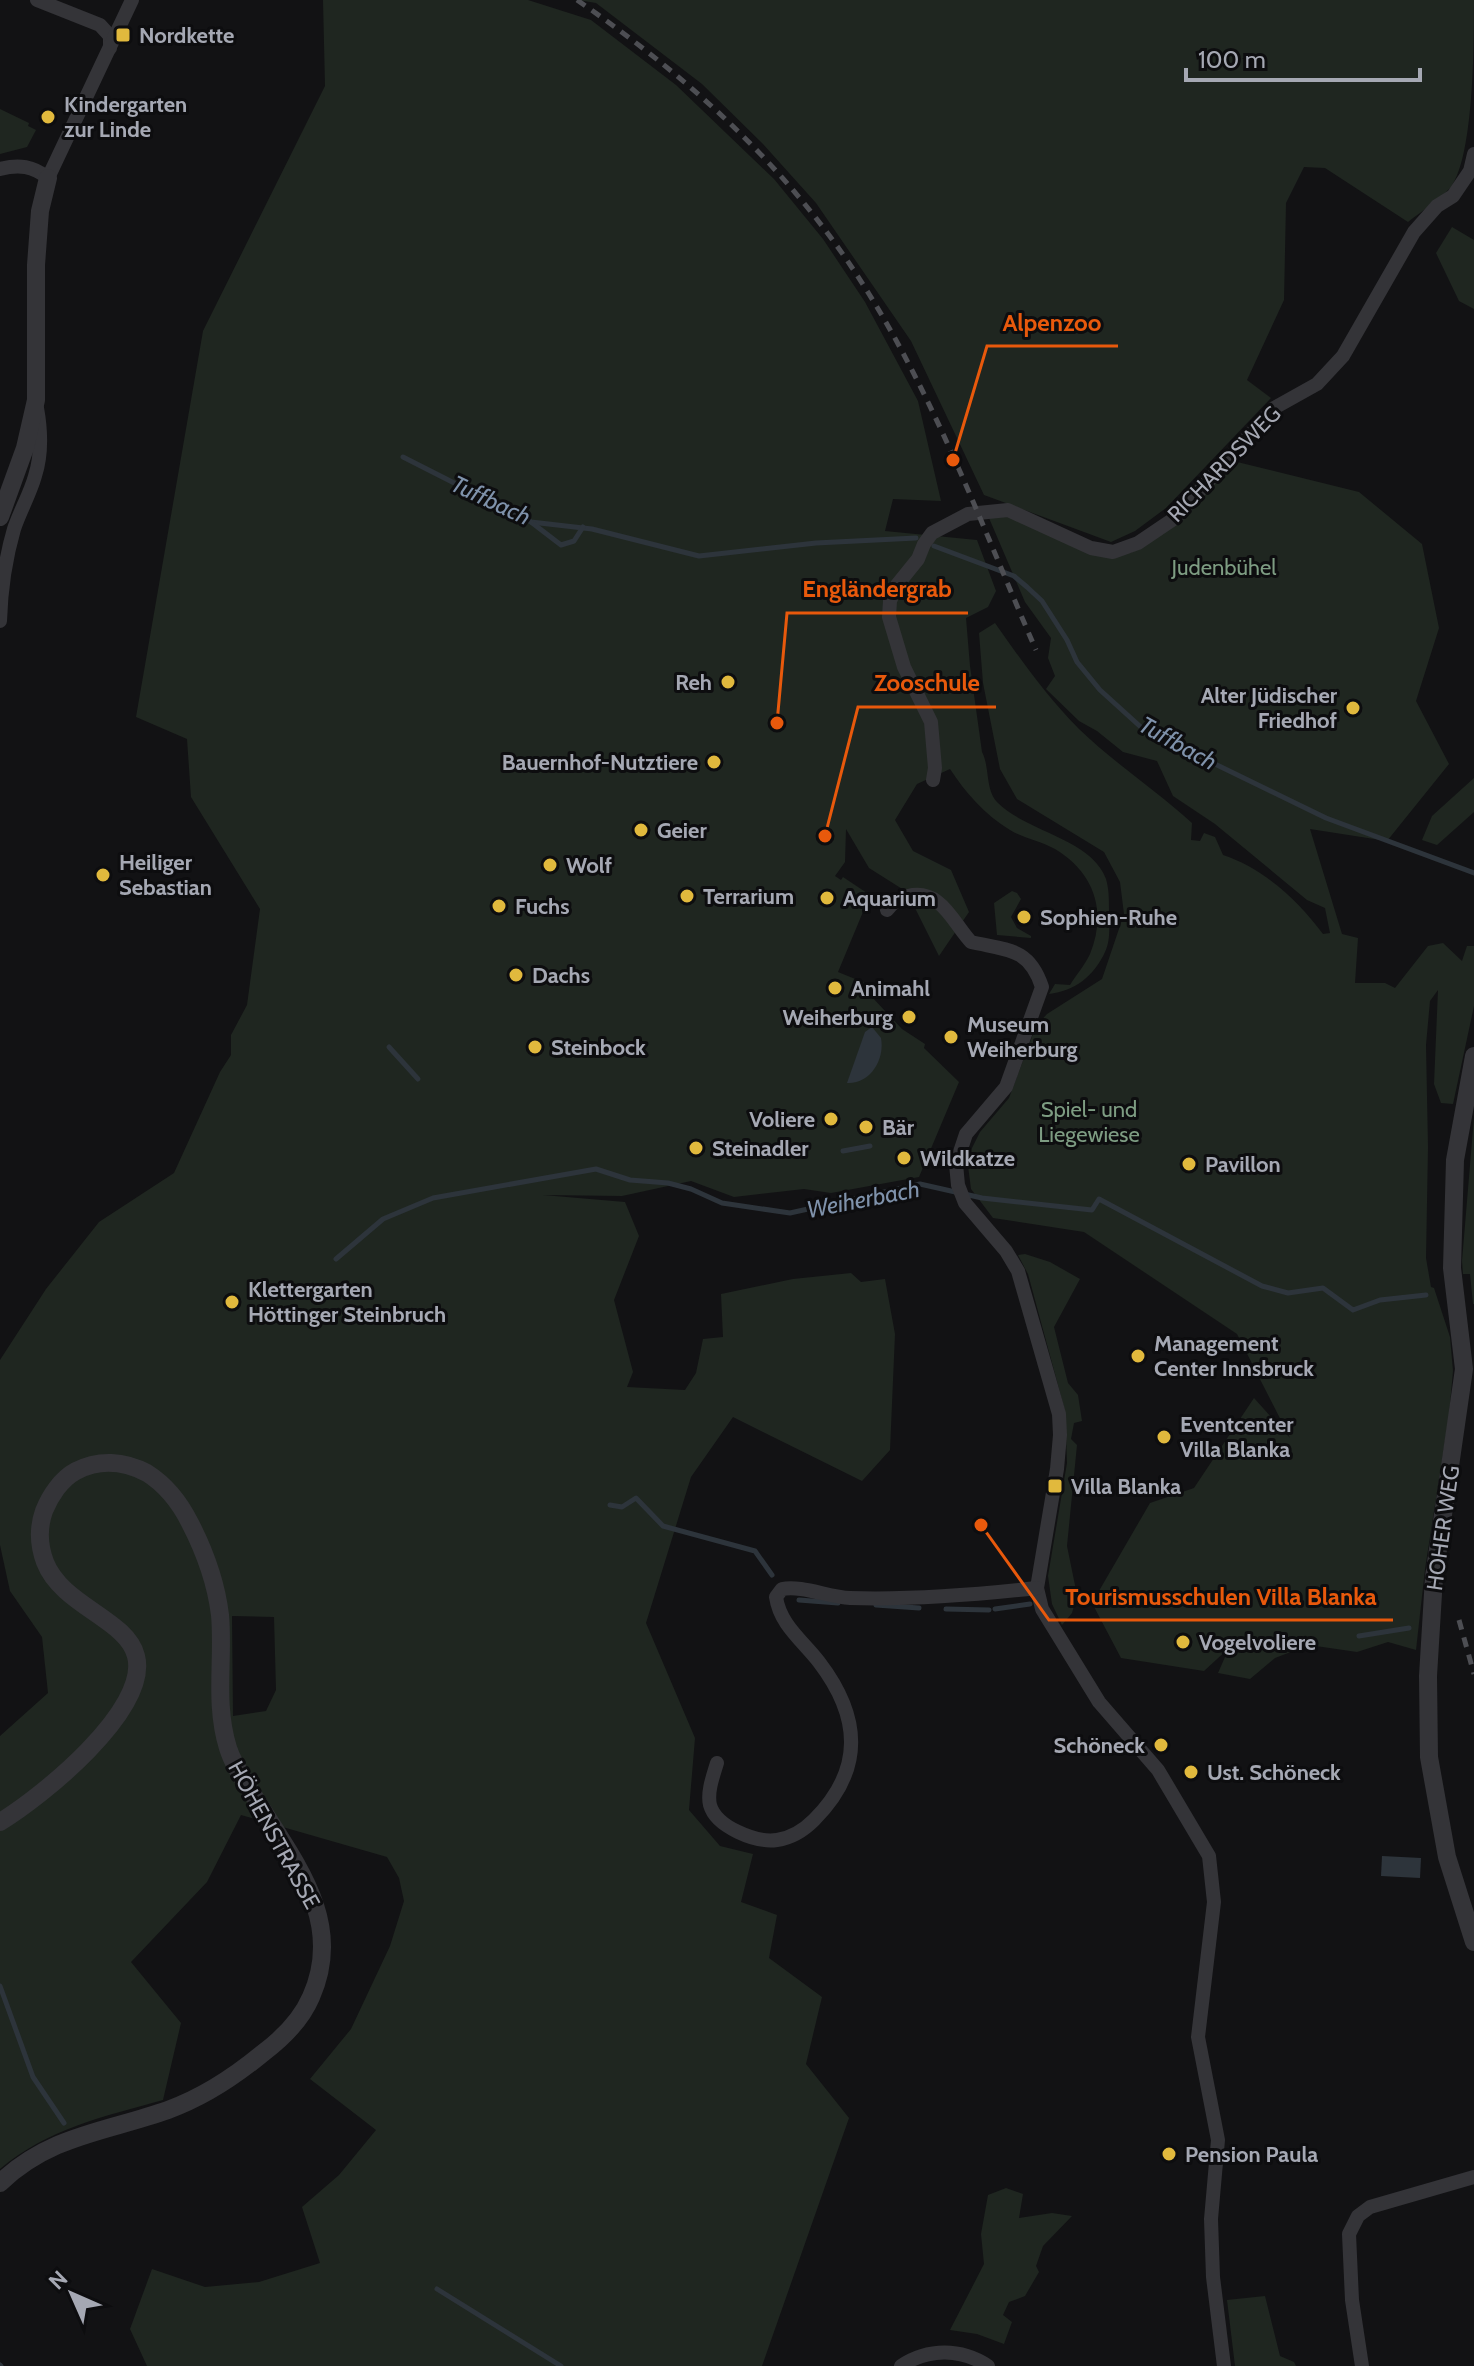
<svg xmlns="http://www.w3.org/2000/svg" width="1474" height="2366" font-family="Cabin,sans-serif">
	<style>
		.green { fill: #1f2620; fill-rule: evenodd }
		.water { fill: #2d343b }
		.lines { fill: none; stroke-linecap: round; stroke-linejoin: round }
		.stream { stroke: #2d343b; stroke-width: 5 }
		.minor { stroke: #343438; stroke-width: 14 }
		.tertiary { stroke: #343438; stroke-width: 18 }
		.rail { stroke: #4d4e53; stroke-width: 5; stroke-dasharray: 10 8; stroke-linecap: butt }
		.poi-dot { fill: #e1b93d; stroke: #0d0d0f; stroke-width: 3 }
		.labels { text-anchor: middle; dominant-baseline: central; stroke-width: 6; stroke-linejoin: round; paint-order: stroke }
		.poi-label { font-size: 22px; font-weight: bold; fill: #a5a8b3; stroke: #0d0d0f; text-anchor: start }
		.street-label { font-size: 22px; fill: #a5a8b3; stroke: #0d0d0f }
		.park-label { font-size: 22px; fill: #7d9c82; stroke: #0d0d0f }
		.water-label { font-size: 24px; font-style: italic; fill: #7f92ab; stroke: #0d0d0f }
		.leader { fill: none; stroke: #e8590c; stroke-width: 3 }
		.callout-dot { fill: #e8590c; stroke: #0d0d0f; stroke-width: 3 }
		.callout-label { font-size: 24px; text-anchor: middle; font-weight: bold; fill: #e8590c; stroke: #0d0d0f; stroke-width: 6; stroke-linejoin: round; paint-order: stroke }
	</style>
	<rect width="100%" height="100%" fill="#121214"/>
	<g class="green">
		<path d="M 323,0 L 528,0 L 591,20 L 676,85 L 774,179 L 823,239 L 865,302 L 918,401 L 941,501 L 893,499 L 885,531 L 977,540 L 996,591 L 988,607 L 966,618 L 970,666 L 982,752 C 990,767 985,791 998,803 C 1027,832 1092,839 1106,879 C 1109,889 1109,900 1109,910 C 1109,923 1111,940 1105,952 C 1094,976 1075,991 1049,994 L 1055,984 L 1070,985 C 1076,975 1085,965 1090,954 C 1107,912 1095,873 1055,849 C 1041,841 1023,838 1010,830 C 985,815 965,792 950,769 L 917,784 L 895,820 L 913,851 L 951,870 L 969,912 L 939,956 L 907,892 L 869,868 L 846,829 L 845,862 L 835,876 L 841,880 L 843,877 L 870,895 L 838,972 L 865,983 L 862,991 L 871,996 L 902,1029 L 925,1044 L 924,1048 L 959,1082 L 919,1177 L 831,1193 L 804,1189 L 734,1197 L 691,1181 L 622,1196 L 543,1195 L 625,1202 L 639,1236 L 614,1300 L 633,1372 L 627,1387 L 685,1390 L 696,1373 L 703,1339 L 723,1337 L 721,1294 L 793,1279 L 851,1273 L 861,1282 L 885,1279 L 895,1334 L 890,1450 L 862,1481 L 733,1417 L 691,1477 L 646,1623 L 695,1738 L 689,1810 L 720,1846 L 753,1854 L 741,1902 L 777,1915 L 769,1958 L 822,1997 L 806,2064 L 849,2118 L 762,2366 L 147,2366 L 130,2329 L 152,2269 L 205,2287 L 259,2282 L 320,2263 L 302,2207 L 339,2175 L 376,2130 L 310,2079 L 351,2029 L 390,1946 L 404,1901 L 399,1878 L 387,1857 L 241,1815 L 207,1882 L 131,1962 L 181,2023 L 163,2100 C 105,2116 47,2129 0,2169 L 0,1736 L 48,1693 L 42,1637 L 10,1591 L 0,1545 L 0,1360 L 46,1289 L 99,1222 L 174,1173 L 220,1072 L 231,1055 L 231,1035 L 247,1005 L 260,909 L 191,797 L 187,739 L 136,717 L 203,331 L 325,86 ZM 232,1616 L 274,1617 L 276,1690 L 266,1711 L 233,1716 Z"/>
		<path d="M 578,0 L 1474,0 C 1474,44 1474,155 1451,187 C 1439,200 1422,211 1408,222 L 1325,168 L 1304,167 L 1286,203 L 1284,300 L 1247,380 L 1271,398 L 1166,508 L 1135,531 L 1111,542 L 984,495 L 911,341 L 816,203 L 763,144 L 702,84 L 596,3 Z"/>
		<polygon points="0,109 29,123 28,126 36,130 27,147 0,154"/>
		<polygon points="1452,227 1474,240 1474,309 1459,301 1436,253"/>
		<path d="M 1229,460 L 1359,492 L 1422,544 L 1439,628 L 1416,701 L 1449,764 L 1387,841 L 1310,829 L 1342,934 L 1358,938 L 1355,983 L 1385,983 L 1395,988 L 1428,946 L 1443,943 L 1462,961 L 1467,946 L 1474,946 L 1474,1006 L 1453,1104 L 1441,1103 L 1434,1084 L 1438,990 L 1430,1001 L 1426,1045 L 1428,1147 L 1426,1258 L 1431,1287 L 1434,1288 L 1450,1337 L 1453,1371 L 1449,1415 L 1425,1569 L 1416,1650 L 1388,1642 L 1357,1652 L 1309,1645 L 1275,1658 L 1250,1679 L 1218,1673 L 1229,1648 L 1204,1671 L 1121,1658 L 1092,1603 L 1150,1503 L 1194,1488 L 1254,1398 L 1290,1438 L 1237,1334 L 1084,1232 L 993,1218 L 971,1189 L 967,1158 L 980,1132 L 1009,1098 L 1036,1026 L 1047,1014 L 1102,979 L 1124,914 L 1120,882 L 1104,852 L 1017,799 L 1000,769 L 983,683 L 979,633 L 995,623 C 1021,660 1047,697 1079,729 C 1114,763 1156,790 1192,823 L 1191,840 L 1200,841 L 1204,833 L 1215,837 L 1223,855 C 1263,868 1298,900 1323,934 L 1330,933 L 1325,908 L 1307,900 L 1215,824 L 1173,796 L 1157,761 L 1123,752 L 1097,731 L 1079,721 L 1046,689 L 1055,676 L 1048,658 L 1051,638 L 1025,602 L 989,518 L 1007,515 L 1069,543 L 1131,553 Z"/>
		<polygon points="1474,778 1474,812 1437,845 1422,840 1432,816"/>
		<polygon points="1012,891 1017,893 1021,899 1011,917 1017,928 1031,936 1031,938 997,935 994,903"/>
		<polygon points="1474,1117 1474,1304 1473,1304 1470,1274 1463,1274 1462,1261"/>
		<polygon points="1025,1254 1050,1262 1080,1279 1054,1327 1068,1383 1078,1395 1082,1421 1074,1423 1071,1439 1077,1445 1067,1546 1077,1595 1072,1613 1062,1625 1052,1604 1048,1576 1067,1463 1065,1411 1028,1274 1018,1255"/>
		<polygon points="1006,2188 1023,2194 1019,2218 1052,2213 1072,2216 1043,2246 1036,2266 1039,2272 1025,2296 1009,2302 1003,2315 1012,2322 1004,2344 977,2334 950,2330 984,2264 981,2234 988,2195"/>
		<polygon points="1265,2296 1280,2356 1294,2362 1296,2366 1235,2366 1227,2300"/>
	</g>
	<g class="water">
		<path d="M 872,1027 L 881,1038 C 885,1060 870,1084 847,1083 L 865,1032 Z"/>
		<polygon points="1382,1856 1421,1858 1420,1878 1381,1876"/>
	</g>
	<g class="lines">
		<g class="stream">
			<polyline points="403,457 531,522 592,529 699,556 816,543 916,538"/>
			<polyline points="531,522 561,545 574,541 583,527"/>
			<polyline points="934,546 1014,576 1027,587 1042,601 1067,640 1077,662 1100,690 1143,729 1326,818 1474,873"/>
			<polyline points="389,1047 418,1079"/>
			<polyline points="843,1151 870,1146"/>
			<polyline points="336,1259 383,1219 433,1198 596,1169 630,1180 668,1183 691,1189 722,1203 790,1213 920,1184 982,1198 1092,1210 1099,1199 1262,1286 1288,1293 1323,1288 1353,1310 1380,1300 1426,1295"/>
			<polyline points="610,1505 622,1507 636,1498 663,1526 755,1551 772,1575"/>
			<polyline points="799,1600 838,1603"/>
			<polyline points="876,1605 919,1608"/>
			<polyline points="946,1609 989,1610"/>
			<polyline points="995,1609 1030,1604"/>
			<polyline points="1359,1636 1409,1628"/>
			<polyline points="0,1986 33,2077 64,2123"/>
			<polyline points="437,2289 561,2366"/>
			<polyline points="0,2365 1,2366"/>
		</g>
		<g class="minor">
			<polyline points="37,0 100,25 110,36 110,48"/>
			<path d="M 0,169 C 19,164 33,166 48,178 L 132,0"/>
			<path d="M 0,621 C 1,589 5,560 14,529 C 20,511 30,494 35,476 C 42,454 41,430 37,408"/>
			<polyline points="933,780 935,768 931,722 904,667 889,617 890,601 897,585 918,559 924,544 932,533 968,514 1008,510 1091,548 1113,552 1138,543 1175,518 1274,408 1317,384 1343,356 1414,232 1437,206 1453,196 1470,171 1474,154"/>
			<path d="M 887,910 C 893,902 899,899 908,896 C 941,888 953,923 971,942 C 1006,950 1029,947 1042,987 L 1006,1087 L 966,1134 L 956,1164 L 958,1185 L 965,1203 L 1006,1251 L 1018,1271 L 1059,1414 L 1060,1435 L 1057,1469 L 1037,1588 L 1042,1609 L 1099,1702 L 1158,1770 L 1209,1856 L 1214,1902 L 1198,2037 L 1218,2140 L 1211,2219 L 1213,2277 L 1224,2366"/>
			<path d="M 717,1763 C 713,1776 707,1792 710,1805 C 716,1827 756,1843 777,1840 C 791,1838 804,1830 814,1820 C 864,1770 861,1717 819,1662 C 803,1641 780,1625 776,1597 L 782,1589 C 801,1585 829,1597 850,1598 C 913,1600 974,1595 1037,1588"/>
			<path d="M 901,2366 C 928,2348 961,2348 988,2366"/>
			<polyline points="1362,2366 1352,2300 1349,2234 1358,2216 1370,2207 1474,2177"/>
		</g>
		<g class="tertiary">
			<polyline points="0,517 25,448 36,400 36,265 40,211 48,178"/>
			<polyline points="1474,1056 1455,1160 1452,1268 1464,1369 1434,1577 1428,1676 1429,1757 1447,1857 1474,1942"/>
			<path d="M 0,1822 C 40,1798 150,1710 136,1656 C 127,1619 62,1606 45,1562 C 39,1546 38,1528 44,1511 C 50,1496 61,1479 76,1471 C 99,1459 124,1461 147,1473 C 166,1485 180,1503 190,1523 C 205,1552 216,1582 220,1615 C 224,1659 214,1703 228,1748 C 233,1764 243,1779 252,1793 C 291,1858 346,1919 311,1997 C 301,2020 283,2038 263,2053 C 234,2077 204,2097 168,2110 C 106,2132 50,2135 0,2183"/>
		</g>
		<g class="rail">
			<path d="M 577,0 C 693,80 795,174 869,294 C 938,405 984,531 1036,650"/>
			<polyline points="1459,1620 1474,1674"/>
		</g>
	</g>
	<g class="poi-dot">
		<rect x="115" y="27" width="16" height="16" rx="4"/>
		<circle cx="48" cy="117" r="8"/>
		<circle cx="728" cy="682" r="8"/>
		<circle cx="1353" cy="708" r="8"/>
		<circle cx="714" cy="762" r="8"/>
		<circle cx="641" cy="830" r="8"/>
		<circle cx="550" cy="865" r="8"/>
		<circle cx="103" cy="875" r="8"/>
		<circle cx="687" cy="896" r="8"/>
		<circle cx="827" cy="898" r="8"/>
		<circle cx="499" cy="906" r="8"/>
		<circle cx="1024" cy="917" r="8"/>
		<circle cx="516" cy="975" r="8"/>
		<circle cx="835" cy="988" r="8"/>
		<circle cx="909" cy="1017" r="8"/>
		<circle cx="951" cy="1037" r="8"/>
		<circle cx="535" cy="1047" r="8"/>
		<circle cx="831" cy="1119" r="8"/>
		<circle cx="866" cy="1127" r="8"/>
		<circle cx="696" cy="1148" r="8"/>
		<circle cx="904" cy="1158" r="8"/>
		<circle cx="1189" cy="1164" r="8"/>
		<circle cx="232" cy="1302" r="8"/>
		<circle cx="1138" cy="1356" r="8"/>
		<circle cx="1164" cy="1437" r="8"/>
		<rect x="1047" y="1478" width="16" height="16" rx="4"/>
		<circle cx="1183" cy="1642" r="8"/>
		<circle cx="1161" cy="1745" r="8"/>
		<circle cx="1191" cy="1772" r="8"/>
		<circle cx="1169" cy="2154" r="8"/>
	</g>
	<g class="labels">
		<g class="poi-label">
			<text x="139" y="35">Nordkette</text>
			<text x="64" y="104">Kindergarten<tspan x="64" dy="25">zur Linde</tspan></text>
			<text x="712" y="682" text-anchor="end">Reh</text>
			<text x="1337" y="695" text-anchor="end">Alter Jüdischer<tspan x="1337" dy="25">Friedhof</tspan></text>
			<text x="698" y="762" text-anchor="end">Bauernhof-Nutztiere</text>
			<text x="657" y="830">Geier</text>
			<text x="119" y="862">Heiliger<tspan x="119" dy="25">Sebastian</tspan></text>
			<text x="566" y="865">Wolf</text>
			<text x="703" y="896">Terrarium</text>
			<text x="843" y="898">Aquarium</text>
			<text x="515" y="906">Fuchs</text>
			<text x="1040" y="917">Sophien-Ruhe</text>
			<text x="532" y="975">Dachs</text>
			<text x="851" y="988">Animahl</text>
			<text x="893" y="1017" text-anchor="end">Weiherburg</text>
			<text x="967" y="1024">Museum<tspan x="967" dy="25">Weiherburg</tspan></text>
			<text x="551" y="1047">Steinbock</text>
			<text x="815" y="1119" text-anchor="end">Voliere</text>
			<text x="882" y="1127">Bär</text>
			<text x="712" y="1148">Steinadler</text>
			<text x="920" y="1158">Wildkatze</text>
			<text x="1205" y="1164">Pavillon</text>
			<text x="248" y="1289">Klettergarten<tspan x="248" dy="25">Höttinger Steinbruch</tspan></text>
			<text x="1154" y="1343">Management<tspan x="1154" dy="25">Center Innsbruck</tspan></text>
			<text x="1180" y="1424">Eventcenter<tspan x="1180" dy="25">Villa Blanka</tspan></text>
			<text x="1071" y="1486">Villa Blanka</text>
			<text x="1199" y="1642">Vogelvoliere</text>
			<text x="1145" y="1745" text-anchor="end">Schöneck</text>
			<text x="1207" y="1772">Ust. Schöneck</text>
			<text x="1185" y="2154">Pension Paula</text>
		</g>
		<g class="street-label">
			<text transform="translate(1224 464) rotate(-46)">RICHARDSWEG</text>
			<text transform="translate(1443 1528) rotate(-82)">HOHER WEG</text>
			<text transform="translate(274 1835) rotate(61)">HÖHENSTRASSE</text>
		</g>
		<g class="park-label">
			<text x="1224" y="567">Judenbühel</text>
			<text x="1089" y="1109">Spiel- und<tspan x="1089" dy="25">Liegewiese</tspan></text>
		</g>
		<g class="water-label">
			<text transform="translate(491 500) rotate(25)">Tuffbach</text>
			<text transform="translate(1178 743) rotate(29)">Tuffbach</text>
			<text transform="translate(863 1199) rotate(-11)">Weiherbach</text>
		</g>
	</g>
	<path class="leader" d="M953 460L987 346H1118M777 723L787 613H968M825 836L858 707H996M981 1525L1049 1620H1393"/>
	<g class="callout-dot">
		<circle cx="953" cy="460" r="8"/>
		<circle cx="777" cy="723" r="8"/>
		<circle cx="825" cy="836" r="8"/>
		<circle cx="981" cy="1525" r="8"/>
	</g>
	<g class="callout-label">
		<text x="1052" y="331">Alpenzoo</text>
		<text x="877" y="597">Engländergrab</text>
		<text x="927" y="691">Zooschule</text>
		<text x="1221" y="1605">Tourismusschulen Villa Blanka</text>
	</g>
	<g transform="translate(72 2294) rotate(315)" stroke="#0d0d0f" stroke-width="6" paint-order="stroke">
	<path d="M0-6L14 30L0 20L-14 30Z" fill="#a5a8b3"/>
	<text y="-12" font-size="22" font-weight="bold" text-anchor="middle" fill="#a5a8b3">N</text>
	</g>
	<path d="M1186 68v12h234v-12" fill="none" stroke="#a5a8b3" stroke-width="4"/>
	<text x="1198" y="68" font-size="24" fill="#a5a8b3" stroke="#0d0d0f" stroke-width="6" paint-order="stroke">100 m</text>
</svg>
